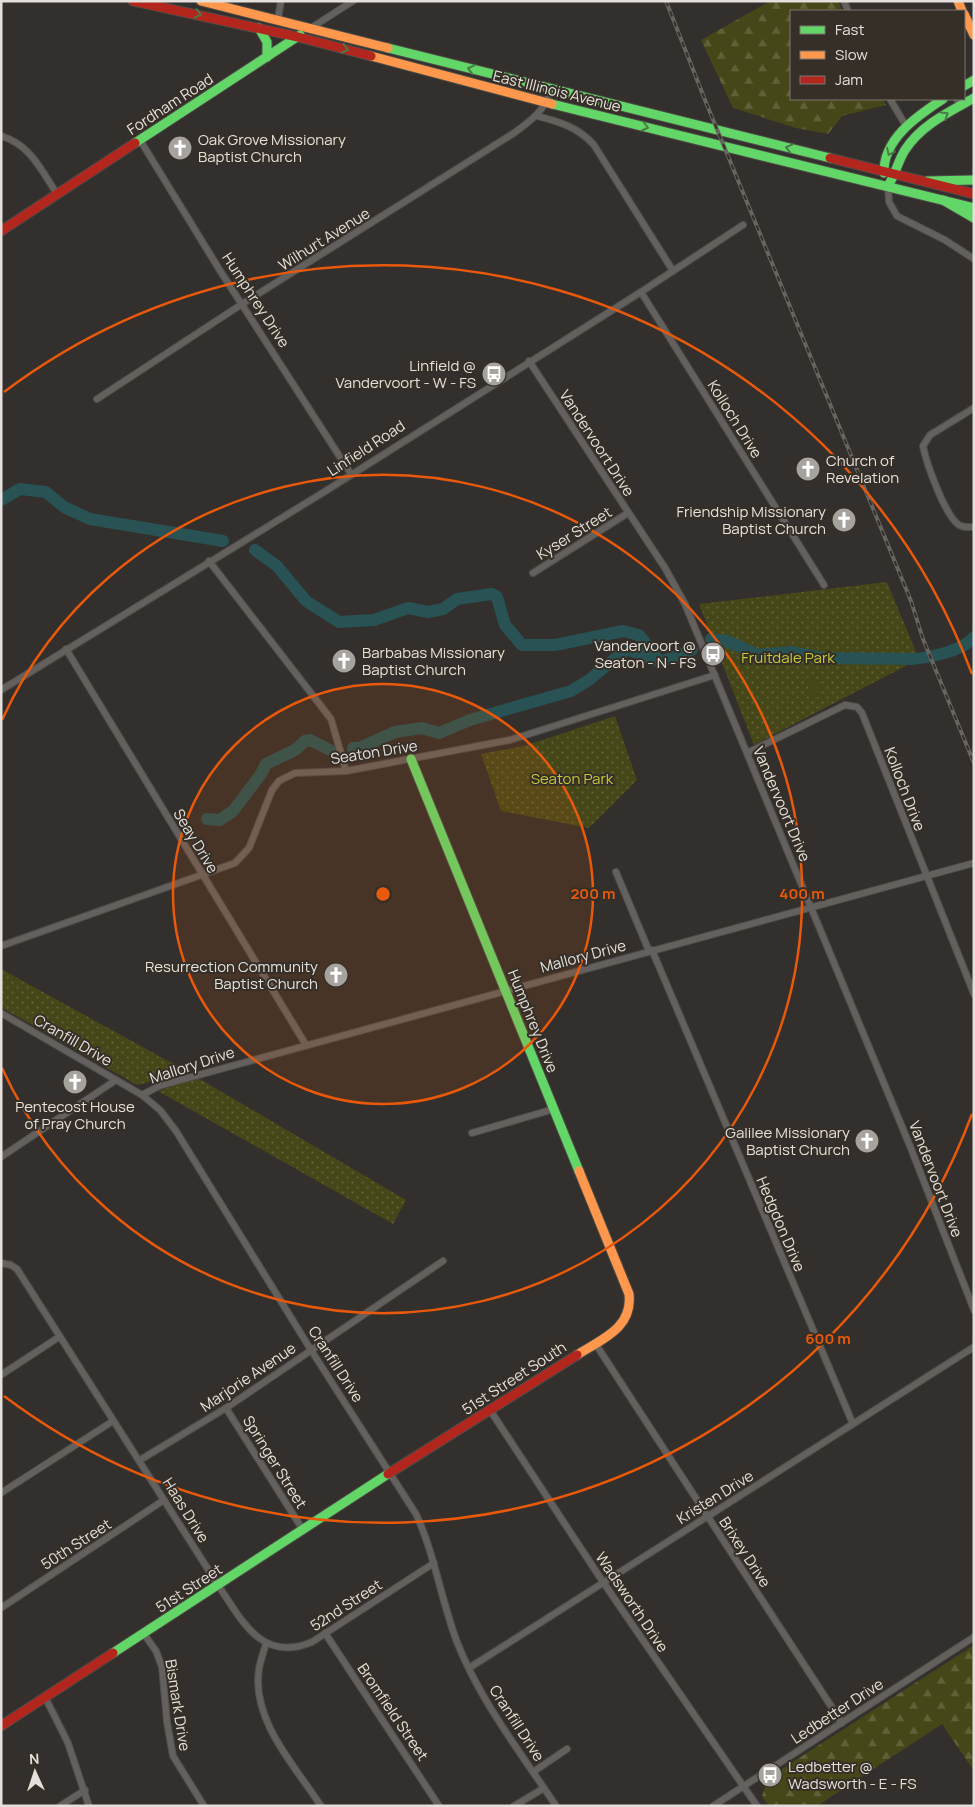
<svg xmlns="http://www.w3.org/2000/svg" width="975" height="1807" font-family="Manrope,sans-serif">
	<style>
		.grass { fill: url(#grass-dots) }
		.forest { fill: url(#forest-firs) }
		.garden { fill: #464718 }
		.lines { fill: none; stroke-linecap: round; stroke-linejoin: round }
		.river { stroke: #285253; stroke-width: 12 }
		.street-casing { stroke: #4e4c48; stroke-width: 8 }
		.fast-casing { stroke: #4e4c48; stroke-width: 11 }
		.slow-casing { stroke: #4e4c48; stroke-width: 11 }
		.jam-casing { stroke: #4e4c48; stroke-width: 11 }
		.street { stroke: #63605d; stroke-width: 6 }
		.fast { stroke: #63d668; stroke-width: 9 }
		.slow { stroke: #ff974d; stroke-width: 9 }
		.jam { stroke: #b3261e; stroke-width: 9 }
		.rail-casing { stroke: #676562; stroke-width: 4 }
		.rail { stroke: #362f28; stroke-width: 2; stroke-dasharray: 5.5; stroke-linecap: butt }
		.oneway { stroke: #4a7a45 }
		.ring { fill: none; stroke: #e8590c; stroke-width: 2.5 }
		.labels { text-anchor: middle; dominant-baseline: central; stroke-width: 4; stroke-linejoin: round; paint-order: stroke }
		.street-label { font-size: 15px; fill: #e5e0db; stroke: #362f28 }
		.poi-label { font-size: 15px; fill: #e5e0db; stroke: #362f28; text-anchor: end }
		.park-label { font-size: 15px; fill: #c2c93a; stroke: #362f28 }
		.centre { fill: #e8590c; stroke: #362f28; stroke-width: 2.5 }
		.ring-label { font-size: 15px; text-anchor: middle; font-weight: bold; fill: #e8590c; stroke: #362f28; stroke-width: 4; stroke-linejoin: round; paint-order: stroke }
	</style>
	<defs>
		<pattern id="grass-dots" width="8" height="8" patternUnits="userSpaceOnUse" patternTransform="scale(1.25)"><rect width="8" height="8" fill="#464718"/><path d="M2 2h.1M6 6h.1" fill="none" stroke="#616139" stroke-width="1.8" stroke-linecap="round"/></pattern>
		<pattern id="forest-firs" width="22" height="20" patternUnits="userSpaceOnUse" patternTransform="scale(1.25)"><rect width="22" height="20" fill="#464718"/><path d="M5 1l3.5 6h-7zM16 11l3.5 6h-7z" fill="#616139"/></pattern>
	</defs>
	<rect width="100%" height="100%" fill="#322f2c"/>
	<g class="grass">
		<polygon points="887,582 919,659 754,745 699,604"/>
		<polygon points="615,716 637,780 589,828 501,811 481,754 524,746"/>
		<polygon points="1,969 190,1073 137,1085 1,1007"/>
		<polygon points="198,1078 406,1200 393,1224 158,1091"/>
	</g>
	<g class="forest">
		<polygon points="770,1 838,1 842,11 791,11 791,99 883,99 886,105 842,116 828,134 796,128 733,108 701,40"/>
		<polygon points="974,1645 974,1771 942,1724 817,1806 769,1806 762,1796 768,1778"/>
	</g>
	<polygon class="garden" points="814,675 822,695 813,699 805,679"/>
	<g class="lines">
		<g class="river">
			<polyline points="1,500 20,489 46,492 64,507 90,519 223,541"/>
			<polyline points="255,550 277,566 306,601 339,622 374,620 408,608 428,612 443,609 457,599 492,594 497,597 505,625 522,645 555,645 623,631 639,635 660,662 692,650"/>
			<path d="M 711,639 L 727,641 L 758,655 L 791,652 L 823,658 L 911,659 C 929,658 963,651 974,637"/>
			<polyline points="353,748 359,748 395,732 422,728 439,733 470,720 571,691 589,680 624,651 629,650 660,662"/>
			<polyline points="207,819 220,820 233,811 261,774 266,764 295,750 305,741 310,740 330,750"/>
		</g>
		<defs>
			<g id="street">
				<polyline points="844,1 848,11"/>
				<polyline points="278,19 281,1"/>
				<polyline points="311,28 353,1"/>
				<polyline points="890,99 906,126"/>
				<polyline points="957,99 961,105"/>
				<path d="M 537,116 C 560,122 578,127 594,145 L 673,271"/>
				<path d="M 1,136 C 30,144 42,171 57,194"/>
				<polyline points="140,140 219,269 351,474"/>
				<polyline points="888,186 889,202 897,216 945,240 974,259"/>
				<polyline points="641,292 824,585"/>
				<polyline points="529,361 665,568 685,604 910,1146 974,1310"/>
				<path d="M 97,399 L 242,304 L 514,133 C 532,120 544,111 552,89"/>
				<path d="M 974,408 L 930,435 L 923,446 C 926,462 945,516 959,525 C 964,528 968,527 974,527"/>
				<polyline points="209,561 331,719 346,771"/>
				<polyline points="533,573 628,513"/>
				<polyline points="66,649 306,1045"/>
				<polyline points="1,690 324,492 641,292 743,225"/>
				<polyline points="747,753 845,705 857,707 862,713 974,994"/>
				<polyline points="616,872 649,951"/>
				<polyline points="1,946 235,863 249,848 272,790 279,781 295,773 346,771 510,740 715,675"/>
				<polyline points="652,950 853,1424"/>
				<path d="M 1,1013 L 142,1095 L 160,1110 L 176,1131 L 311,1350 L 416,1514 C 435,1555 441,1600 457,1642 C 480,1701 521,1753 556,1806"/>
				<polyline points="142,1095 159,1086 173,1082 974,863"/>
				<polyline points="472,1133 554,1109"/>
				<polyline points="1,1157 116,1080"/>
				<path d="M 1,1263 L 11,1265 L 17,1269 L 218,1585 C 242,1621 262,1663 312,1642 L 434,1563"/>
				<polyline points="595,1343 842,1723"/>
				<polyline points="1,1375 59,1337"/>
				<polyline points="226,1408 303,1530"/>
				<polyline points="490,1410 603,1582 757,1806"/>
				<polyline points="140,1460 226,1408 443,1261"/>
				<polyline points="1,1493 113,1421"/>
				<polyline points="1,1608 164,1500"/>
				<polyline points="325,1633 439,1806"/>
				<polyline points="144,1634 156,1651 162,1667 167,1722 173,1756 204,1806"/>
				<path d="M 266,1643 C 264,1652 260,1661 259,1669 C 251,1720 295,1766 321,1806"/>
				<polyline points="469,1668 974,1347"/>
				<polyline points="45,1697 68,1743 89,1806"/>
				<polyline points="533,1772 567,1749"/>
				<polyline points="60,1806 85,1790"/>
				<polyline points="514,1806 544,1788"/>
				<polyline points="713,1806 974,1637"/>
			</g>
			<g id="fast">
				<polyline points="259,28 267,42 267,57"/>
				<polyline points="388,48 830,158"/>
				<polyline points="964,86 974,80"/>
				<polyline points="552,104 974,208"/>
				<polyline points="135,143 300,35"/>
				<path d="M 884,173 C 883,139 917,116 943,99"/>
				<polyline points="927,181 974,180"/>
				<path d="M 888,186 C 895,175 898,161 905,150 C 921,125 949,112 974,98"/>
				<polyline points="943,200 974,218"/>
				<polyline points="411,759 579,1171"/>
				<polyline points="113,1653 388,1474"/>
			</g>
			<g id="slow">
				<polyline points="201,1 388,48"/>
				<polyline points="958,1 962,11"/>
				<polyline points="964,14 974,35"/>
				<polyline points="371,56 552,104"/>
				<path d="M 577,1355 C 602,1339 633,1328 629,1294 L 579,1171"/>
			</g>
			<g id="jam">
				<polyline points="133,1 298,37 371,56"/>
				<polyline points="830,158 974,194"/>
				<polyline points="1,231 135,143"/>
				<polyline points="388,1474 577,1355"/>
				<polyline points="1,1726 113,1653"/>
			</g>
		</defs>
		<use href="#street" class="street-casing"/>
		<use href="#fast" class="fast-casing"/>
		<use href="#slow" class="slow-casing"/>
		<use href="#jam" class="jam-casing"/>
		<use href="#street" class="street"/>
		<use href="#fast" class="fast"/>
		<use href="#slow" class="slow"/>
		<use href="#jam" class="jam"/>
		<defs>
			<polyline id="rail" points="666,1 707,105 911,601 923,639 974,763"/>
		</defs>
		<use href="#rail" class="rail-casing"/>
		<use href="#rail" class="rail"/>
	</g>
	<defs><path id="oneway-chevron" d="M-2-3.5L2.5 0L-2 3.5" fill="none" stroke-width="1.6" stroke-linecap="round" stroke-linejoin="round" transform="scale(1.25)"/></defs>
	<g class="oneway">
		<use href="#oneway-chevron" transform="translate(198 14) rotate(13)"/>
		<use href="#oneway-chevron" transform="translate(345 49) rotate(15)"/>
		<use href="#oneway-chevron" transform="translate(471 69) rotate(-166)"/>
		<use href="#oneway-chevron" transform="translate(945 115) rotate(-32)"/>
		<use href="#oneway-chevron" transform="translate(645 127) rotate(14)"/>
		<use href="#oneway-chevron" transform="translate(789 148) rotate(-166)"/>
		<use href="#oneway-chevron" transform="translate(890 152) rotate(115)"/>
	</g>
	<circle cx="383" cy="894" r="210" fill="#e8590c" fill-opacity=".12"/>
	<g class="ring">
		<circle cx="383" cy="894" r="210"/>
		<path d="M2 720A419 419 0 1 1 2 1068"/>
		<path d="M972 1114A629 629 0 0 1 4 1396M4 392A629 629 0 0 1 972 674"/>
	</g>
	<defs>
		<symbol id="church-disc" viewBox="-11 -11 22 22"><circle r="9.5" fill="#a6a29e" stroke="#362f28"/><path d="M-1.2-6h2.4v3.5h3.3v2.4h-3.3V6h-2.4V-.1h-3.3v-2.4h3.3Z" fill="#fff"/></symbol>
		<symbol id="bus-disc" viewBox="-11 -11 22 22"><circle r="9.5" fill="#a6a29e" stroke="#362f28"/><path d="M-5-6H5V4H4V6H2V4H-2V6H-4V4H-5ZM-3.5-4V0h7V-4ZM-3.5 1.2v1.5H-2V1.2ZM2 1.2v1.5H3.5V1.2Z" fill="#fff"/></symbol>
	</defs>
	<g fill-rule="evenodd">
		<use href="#church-disc" x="166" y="134" width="28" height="28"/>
		<use href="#bus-disc" x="480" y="360" width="28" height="28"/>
		<use href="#church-disc" x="794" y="455" width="28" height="28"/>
		<use href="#church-disc" x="830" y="506" width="28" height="28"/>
		<use href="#bus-disc" x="699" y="640" width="28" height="28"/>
		<use href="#church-disc" x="330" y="647" width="28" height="28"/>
		<use href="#church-disc" x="322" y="961" width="28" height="28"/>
		<use href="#church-disc" x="61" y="1068" width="28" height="28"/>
		<use href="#church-disc" x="853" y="1127" width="28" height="28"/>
		<use href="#bus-disc" x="756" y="1761" width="28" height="28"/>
	</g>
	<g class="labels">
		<g class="street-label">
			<text transform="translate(557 91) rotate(14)">East Illinois Avenue</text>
			<text transform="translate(170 104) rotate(-33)">Fordham Road</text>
			<text transform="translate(324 239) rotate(-32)">Wilhurt Avenue</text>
			<text transform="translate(256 300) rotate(57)">Humphrey Drive</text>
			<text transform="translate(735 419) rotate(58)">Kolloch Drive</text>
			<text transform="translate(597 443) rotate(57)">Vandervoort Drive</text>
			<text transform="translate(366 448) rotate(-33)">Linfield Road</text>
			<text transform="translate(574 533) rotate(-32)">Kyser Street</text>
			<text transform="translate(374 752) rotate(-9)">Seaton Drive</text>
			<text transform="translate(905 789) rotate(69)">Kolloch Drive</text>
			<text transform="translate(782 804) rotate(67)">Vandervoort Drive</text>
			<text transform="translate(196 841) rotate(59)">Seay Drive</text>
			<text transform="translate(583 956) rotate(-15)">Mallory Drive</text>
			<text transform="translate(533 1021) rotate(68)">Humphrey Drive</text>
			<text transform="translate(73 1040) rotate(30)">Cranfill Drive</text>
			<text transform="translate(192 1065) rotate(-18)">Mallory Drive</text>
			<text transform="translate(936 1179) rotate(69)">Vandervoort Drive</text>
			<text transform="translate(781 1224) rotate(67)">Hedgdon Drive</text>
			<text transform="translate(336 1364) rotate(57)">Cranfill Drive</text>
			<text transform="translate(248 1377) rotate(-34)">Marjorie Avenue</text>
			<text transform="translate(514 1378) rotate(-33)">51st Street South</text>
			<text transform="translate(275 1462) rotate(58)">Springer Street</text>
			<text transform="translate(715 1497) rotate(-32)">Kristen Drive</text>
			<text transform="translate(186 1510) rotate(58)">Haas Drive</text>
			<text transform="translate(76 1544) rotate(-33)">50th Street</text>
			<text transform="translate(745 1552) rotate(57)">Brixey Drive</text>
			<text transform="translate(189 1588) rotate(-33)">51st Street</text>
			<text transform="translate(632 1602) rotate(56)">Wadsworth Drive</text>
			<text transform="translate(346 1605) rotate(-33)">52nd Street</text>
			<text transform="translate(178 1705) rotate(81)">Bismark Drive</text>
			<text transform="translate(837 1711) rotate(-33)">Ledbetter Drive</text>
			<text transform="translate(393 1712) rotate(56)">Bromfield Street</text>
			<text transform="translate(517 1723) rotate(57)">Cranfill Drive</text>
		</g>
		<g class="poi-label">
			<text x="198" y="139" text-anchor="start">Oak Grove Missionary<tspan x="198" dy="17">Baptist Church</tspan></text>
			<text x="476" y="365">Linfield @<tspan x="476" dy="17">Vandervoort - W - FS</tspan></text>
			<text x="826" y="460" text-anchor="start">Church of<tspan x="826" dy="17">Revelation</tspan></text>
			<text x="826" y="511">Friendship Missionary<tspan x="826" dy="17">Baptist Church</tspan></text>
			<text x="696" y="645">Vandervoort @<tspan x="696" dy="17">Seaton - N - FS</tspan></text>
			<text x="362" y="652" text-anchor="start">Barbabas Missionary<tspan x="362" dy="17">Baptist Church</tspan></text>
			<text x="318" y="966">Resurrection Community<tspan x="318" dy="17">Baptist Church</tspan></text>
			<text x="75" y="1106" text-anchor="middle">Pentecost House<tspan x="75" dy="17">of Pray Church</tspan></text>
			<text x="850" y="1132">Galilee Missionary<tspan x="850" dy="17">Baptist Church</tspan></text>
			<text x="788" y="1766" text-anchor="start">Ledbetter @<tspan x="788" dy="17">Wadsworth - E - FS</tspan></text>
		</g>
		<g class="park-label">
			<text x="788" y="657">Fruitdale Park</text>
			<text x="572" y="778">Seaton Park</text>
		</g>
	</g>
	<circle cx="383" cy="894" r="8" class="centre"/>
	<g class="ring-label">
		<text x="593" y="899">200 m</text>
		<text x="802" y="899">400 m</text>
		<text x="828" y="1344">600 m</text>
	</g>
	<rect width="975" height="1807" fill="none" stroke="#e5e0db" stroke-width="5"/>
	<rect x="790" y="10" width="175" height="90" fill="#362f28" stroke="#7c7670"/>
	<rect x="800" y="26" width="25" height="8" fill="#63d668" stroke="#7c7670"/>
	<text x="835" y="35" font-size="15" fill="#e5e0db">Fast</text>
	<rect x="800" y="51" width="25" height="8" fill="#ff974d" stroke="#7c7670"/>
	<text x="835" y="60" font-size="15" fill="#e5e0db">Slow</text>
	<rect x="800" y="76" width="25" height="8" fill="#b3261e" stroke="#7c7670"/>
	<text x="835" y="85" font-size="15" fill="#e5e0db">Jam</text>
	<g transform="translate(35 1772) rotate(357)" stroke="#362f28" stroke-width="4" paint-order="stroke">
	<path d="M0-4L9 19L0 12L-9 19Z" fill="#e5e0db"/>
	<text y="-8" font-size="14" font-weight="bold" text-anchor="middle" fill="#e5e0db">N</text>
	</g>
</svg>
